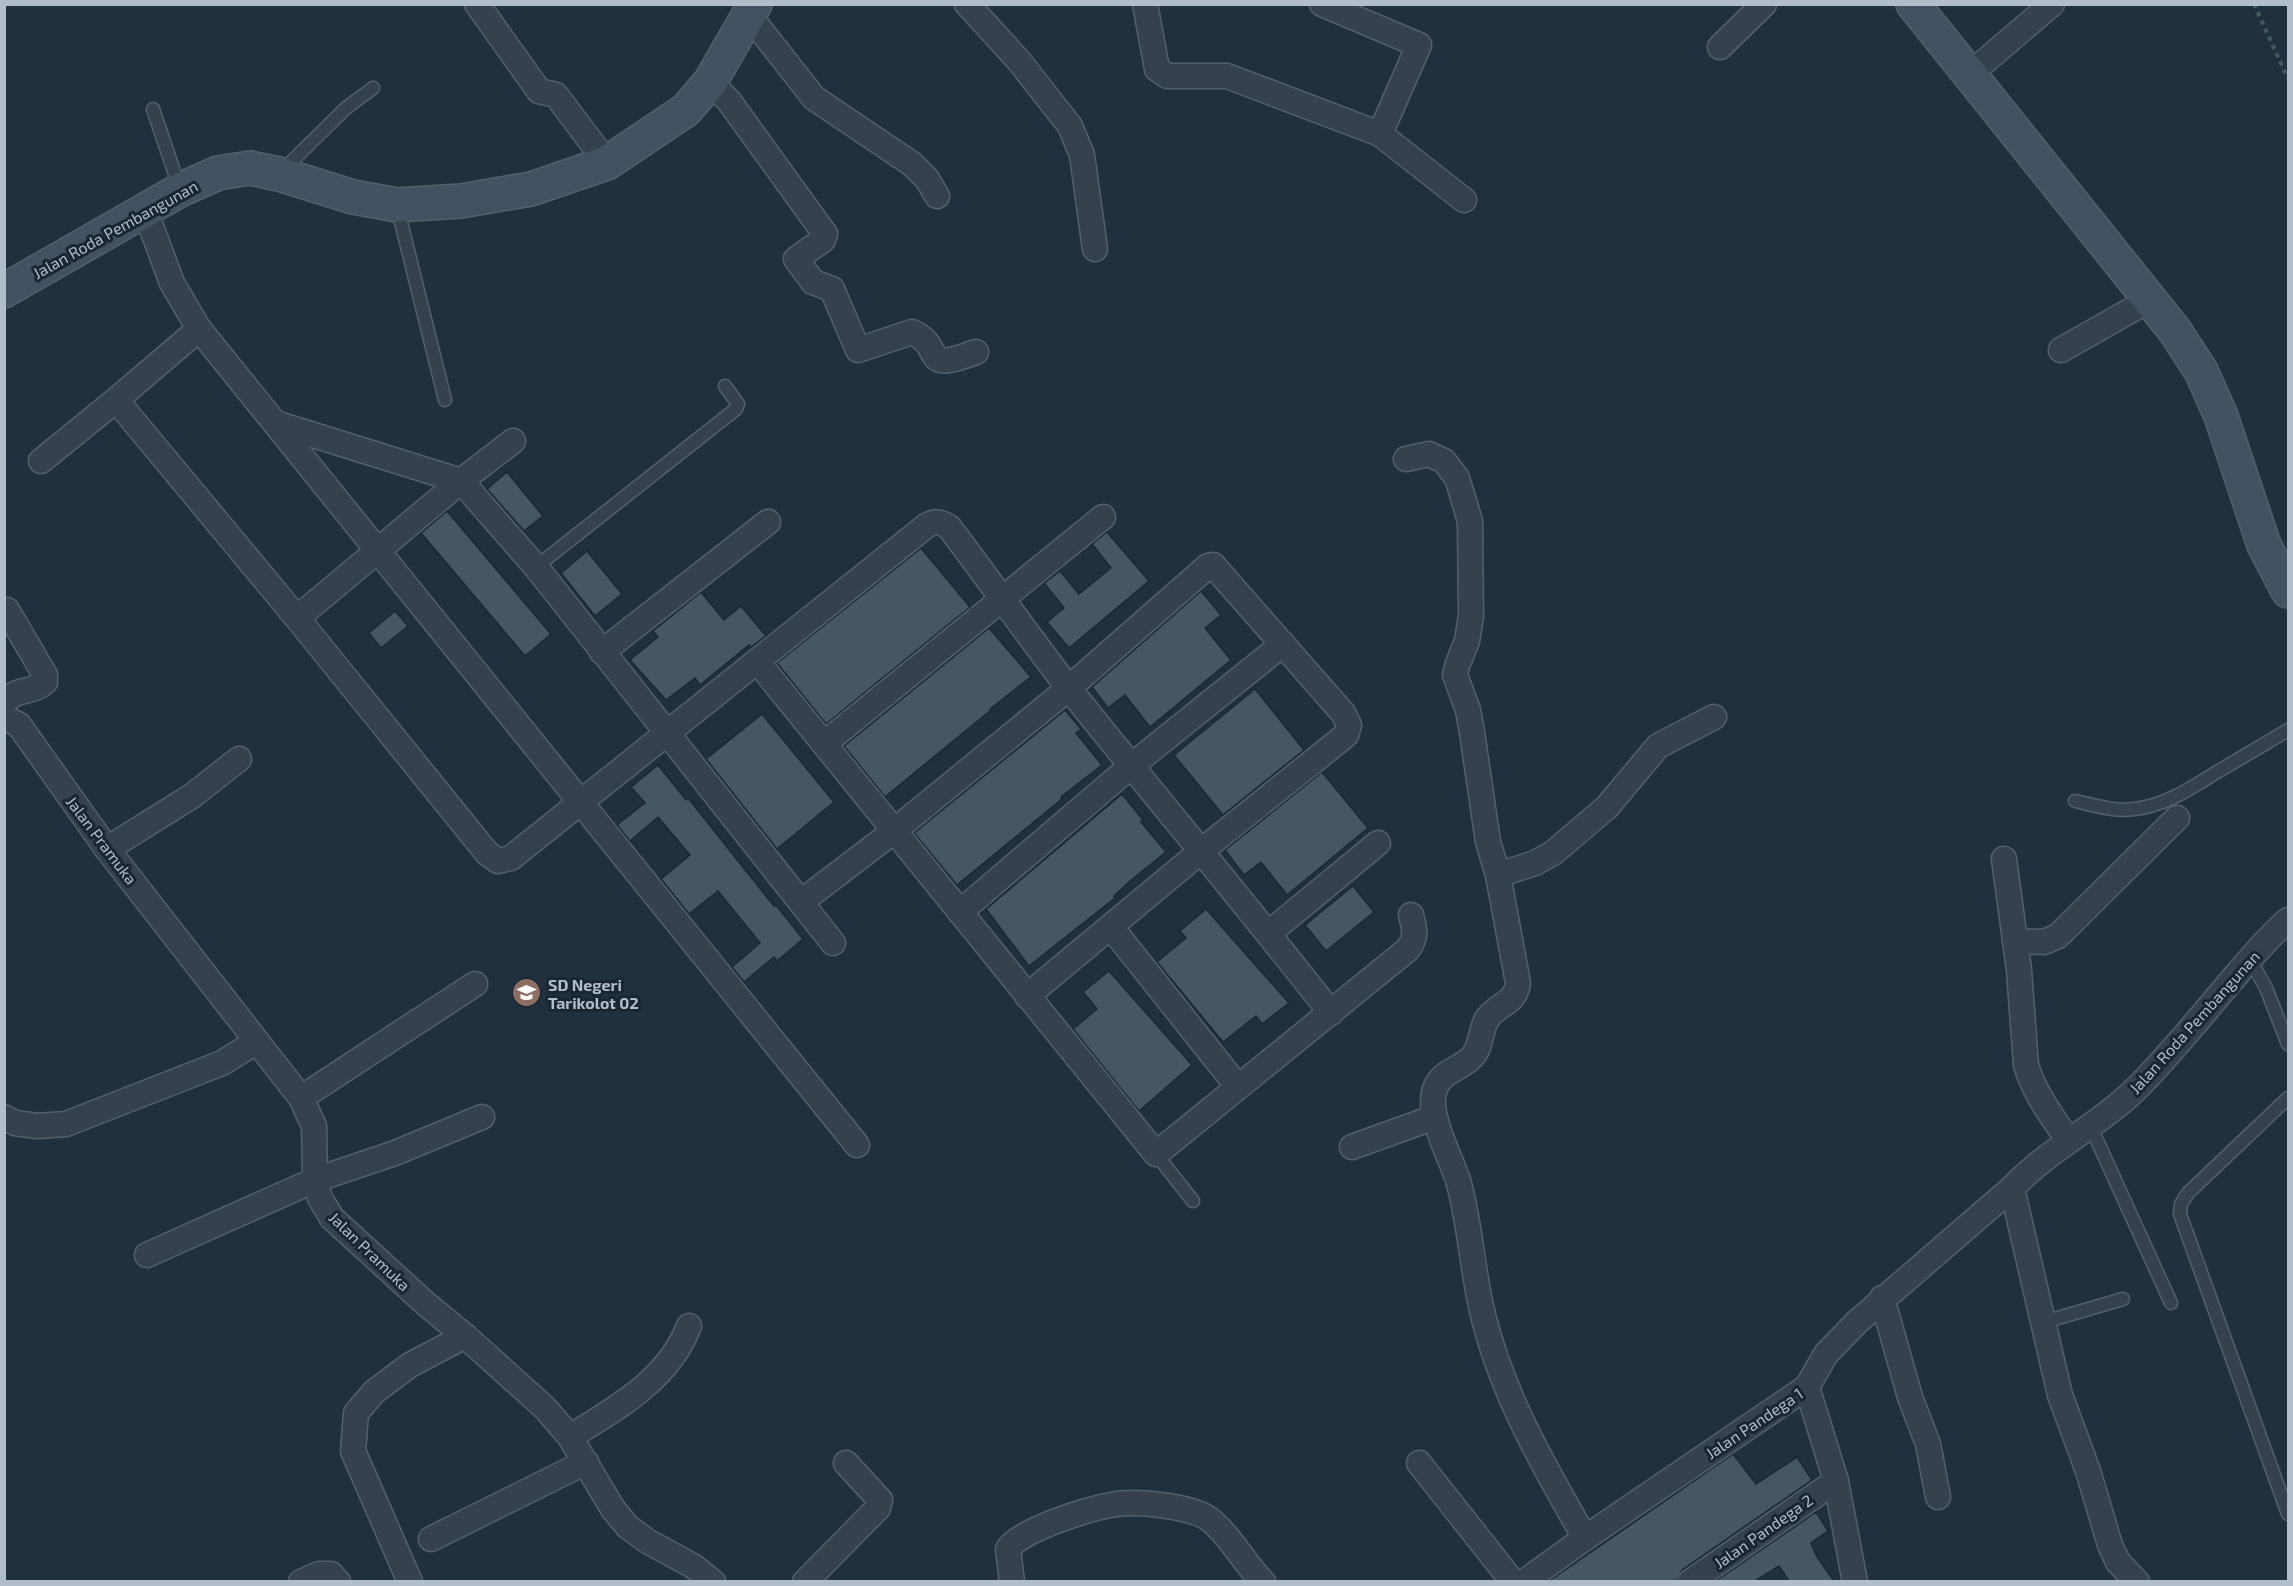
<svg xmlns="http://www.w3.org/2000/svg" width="2293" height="1586" font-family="'Exo 2',sans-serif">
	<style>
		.building { fill: #455665; stroke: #1c2935; stroke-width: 1.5 }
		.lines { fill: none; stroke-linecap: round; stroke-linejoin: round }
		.lane-casing { stroke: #53606c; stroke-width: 15 }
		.street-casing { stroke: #53606c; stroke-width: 27 }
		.secondary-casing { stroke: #53606c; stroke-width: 36 }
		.path { stroke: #415b5c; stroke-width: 4; stroke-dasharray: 4.5 4.5; stroke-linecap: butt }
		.lane { stroke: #35424e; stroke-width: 12 }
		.street { stroke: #35424e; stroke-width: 24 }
		.secondary { stroke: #435162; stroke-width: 33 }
		.labels { text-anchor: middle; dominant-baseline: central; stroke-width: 6; stroke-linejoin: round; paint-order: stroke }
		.street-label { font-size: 16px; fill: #b1bdca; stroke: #1a2733 }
		.poi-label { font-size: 16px; font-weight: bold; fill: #b1bdca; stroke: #1a2733; text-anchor: start }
	</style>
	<rect width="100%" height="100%" fill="#21303e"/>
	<g class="building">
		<polygon points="507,472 543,516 524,531 487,489"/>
		<polygon points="447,511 551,634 525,656 421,533"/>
		<polygon points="1107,532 1149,581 1069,648 1047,622 1064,608 1044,583 1060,571 1079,594 1111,568 1092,544"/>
		<polygon points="921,548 970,607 826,724 777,663"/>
		<polygon points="587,551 622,594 595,616 561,573"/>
		<polygon points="1201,591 1221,615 1205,628 1231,660 1150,727 1125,695 1108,708 1092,687"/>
		<polygon points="701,592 724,620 741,606 766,636 751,647 749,645 700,685 695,678 666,700 630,660 658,637 653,631"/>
		<polygon points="395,611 408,626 381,648 369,633"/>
		<polygon points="989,628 1031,677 990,709 991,710 885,797 844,746"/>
		<polygon points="1255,689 1304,750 1223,815 1174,755"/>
		<polygon points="1065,710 1081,729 1076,733 1102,765 1061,797 1062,799 957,885 914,833"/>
		<polygon points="762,714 834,802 777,849 706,759"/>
		<polygon points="658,765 686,800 688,798 774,906 776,905 803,939 777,961 774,957 744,982 732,967 760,943 718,891 689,914 661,879 690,855 658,817 630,841 617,825 645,803 631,787"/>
		<polygon points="1322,772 1368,828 1287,895 1261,862 1244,875 1225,850"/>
		<polygon points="1122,794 1143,820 1141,822 1166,852 1130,881 1114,896 1115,898 1029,966 986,909"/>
		<polygon points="1353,886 1374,912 1326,951 1305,925"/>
		<polygon points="1206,909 1289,1003 1262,1024 1256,1016 1223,1042 1157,962 1186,938 1180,931"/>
		<polygon points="1109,971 1192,1065 1139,1111 1073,1029 1097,1009 1083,992"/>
		<polygon points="1733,1454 1756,1484 1797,1457 1812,1480 1682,1570 1676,1581 1549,1581"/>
		<polygon points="1816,1512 1828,1531 1811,1543 1817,1557 1834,1581 1789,1581 1779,1566 1755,1581 1716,1581"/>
	</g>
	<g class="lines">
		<defs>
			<g id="lane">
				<polyline points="153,109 180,189"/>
				<polyline points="282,171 346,108 373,88"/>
				<polyline points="397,206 445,400"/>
				<polyline points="536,567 736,409 738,404 725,386"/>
				<path d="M 2075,801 C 2094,805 2114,812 2134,809 C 2165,806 2191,788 2217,772 C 2241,758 2265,744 2288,730"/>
				<polyline points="2250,959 2266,988 2288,1044"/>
				<polyline points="2288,1098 2188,1193 2181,1204 2180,1214 2288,1514"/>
				<polyline points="2090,1125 2171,1303"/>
				<polyline points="1156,1154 1193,1201"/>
				<polyline points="2044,1322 2123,1299"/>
			</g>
			<g id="street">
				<polyline points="477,4 539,91 556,95 607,163"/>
				<polyline points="967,4 1019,61 1070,126 1082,155 1095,249"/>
				<polyline points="1145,4 1157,69 1167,76 1227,76 1380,134 1464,200"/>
				<polyline points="1322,4 1419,45 1380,134"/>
				<polyline points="749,15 814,98 912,164 927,179 937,196"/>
				<polyline points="1720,47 1764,4"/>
				<polyline points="1970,74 2052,4"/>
				<path d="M 710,82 L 729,101 L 825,234 L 823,240 L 796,259 L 813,282 L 832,289 L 858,350 L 912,332 C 947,348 917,374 976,352"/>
				<polyline points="145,210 172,283 199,329 857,1145"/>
				<polyline points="2061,350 2149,300"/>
				<path d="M 116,400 L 297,618 L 487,853 L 498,861 L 511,858 L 926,526 C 935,521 940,521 949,527 C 990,581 1029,637 1071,691 C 1157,799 1246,904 1331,1013"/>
				<polyline points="275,423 461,481 536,567 833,943"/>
				<path d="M 1406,459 L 1429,454 L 1444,461 L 1457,478 L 1470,521 L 1471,616 L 1467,641 L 1457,666 L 1455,675 L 1468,710 L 1472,732 L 1488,842 L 1498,875 L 1518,983 C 1515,1005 1498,1003 1487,1019 C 1480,1030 1482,1047 1472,1057 C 1461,1069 1441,1071 1435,1089 C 1426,1113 1450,1156 1458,1180 C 1471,1226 1472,1273 1484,1319 C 1504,1398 1545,1468 1585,1538"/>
				<polyline points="41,461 116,400 199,329"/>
				<polyline points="297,618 461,481 513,441"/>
				<polyline points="602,652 768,522"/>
				<path d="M 757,661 L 1156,1154 L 1407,950 C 1417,938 1415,929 1411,915"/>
				<path d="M 4,703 C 15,687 33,694 45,682 L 45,675 L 7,610"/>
				<polyline points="4,717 19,725 107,849 301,1098 314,1126 315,1180 320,1198 332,1218 426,1304 465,1336 545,1408 570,1437 613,1509 628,1527 647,1541 693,1566 713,1582"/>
				<polyline points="825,743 1103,517"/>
				<polyline points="107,849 192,796 239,759"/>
				<path d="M 2004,859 L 2019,970 L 2026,1065 C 2034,1093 2052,1116 2068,1140"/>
				<polyline points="1498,875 1535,863 1553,853 1607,807 1658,746 1714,717"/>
				<polyline points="801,902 894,831 1069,688 1208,566 1213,565 1343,713 1349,725 1346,735 1200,852 1027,996"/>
				<polyline points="960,912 1131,766 1283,644"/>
				<polyline points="1111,927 1238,1087"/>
				<polyline points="1269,933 1378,843"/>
				<polyline points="2015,941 2044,942 2058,936 2177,818"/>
				<polyline points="301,1098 475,984"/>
				<polyline points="4,1117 15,1123 37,1126 66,1124 222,1063 256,1042"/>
				<polyline points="1352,1147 1435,1117"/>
				<polyline points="2012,1188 2060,1395 2088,1471 2110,1545 2118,1562 2137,1582"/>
				<polyline points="147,1255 315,1180 395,1153 482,1117"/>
				<polyline points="1882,1298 1910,1397 1928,1444 1938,1497"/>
				<polyline points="1807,1387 1836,1481 1855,1582"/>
				<path d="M 570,1437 C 617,1408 668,1380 689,1326"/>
				<polyline points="1419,1463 1513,1582"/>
				<polyline points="431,1539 586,1462"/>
				<polyline points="301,1582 319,1574 331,1574 338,1582"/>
				<polyline points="410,1582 353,1451 356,1413 374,1392 410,1365 465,1336"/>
				<polyline points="805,1582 878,1508 880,1500 846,1463"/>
				<path d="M 1012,1582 L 1008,1549 C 1020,1530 1088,1509 1111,1505 C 1134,1500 1191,1506 1209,1519 C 1230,1535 1244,1563 1263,1582"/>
				<path d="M 1524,1582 L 1585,1538 L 1807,1387 L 1826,1354 L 1857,1322 L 2012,1188 C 2051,1147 2102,1124 2141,1084 C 2173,1051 2202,1015 2232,980 C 2249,960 2268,937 2288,920"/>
				<polyline points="1690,1582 1836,1481"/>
			</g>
			<g id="secondary">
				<polyline points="1913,4 2175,331 2201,371 2221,416 2264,545 2288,591"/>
				<polyline points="4,291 180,190 218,173 250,168 279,174 353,197 397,205 461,201 531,189 607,163 686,110 710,82 755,4"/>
			</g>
		</defs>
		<use href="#lane" class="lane-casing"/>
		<use href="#street" class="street-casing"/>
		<use href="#secondary" class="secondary-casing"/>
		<polyline class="path" points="2254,4 2288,79"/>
		<use href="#lane" class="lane"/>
		<use href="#street" class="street"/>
		<use href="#secondary" class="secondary"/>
	</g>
	<defs>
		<symbol id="school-disc" viewBox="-11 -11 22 22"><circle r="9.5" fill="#8d6e63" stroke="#1a2733"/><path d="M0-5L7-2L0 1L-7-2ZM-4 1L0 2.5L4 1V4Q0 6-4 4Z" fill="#fff"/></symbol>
	</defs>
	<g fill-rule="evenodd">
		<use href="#school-disc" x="510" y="976" width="33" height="33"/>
	</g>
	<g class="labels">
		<g class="street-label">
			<text transform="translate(115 229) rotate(-29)">Jalan Roda Pembangunan</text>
			<text transform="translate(102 840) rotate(53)">Jalan Pramuka</text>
			<text transform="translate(2194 1022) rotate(-48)">Jalan Roda Pembangunan</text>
			<text transform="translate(370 1251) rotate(44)">Jalan Pramuka</text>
			<text transform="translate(1754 1423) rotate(-34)">Jalan Pandega 1</text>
			<text transform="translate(1763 1531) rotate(-35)">Jalan Pandega 2</text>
		</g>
		<g class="poi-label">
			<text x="548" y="984">SD Negeri<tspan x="548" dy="18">Tarikolot 02</tspan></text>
		</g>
	</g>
	<rect width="2293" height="1586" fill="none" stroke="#b1bdca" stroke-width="12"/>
</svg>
